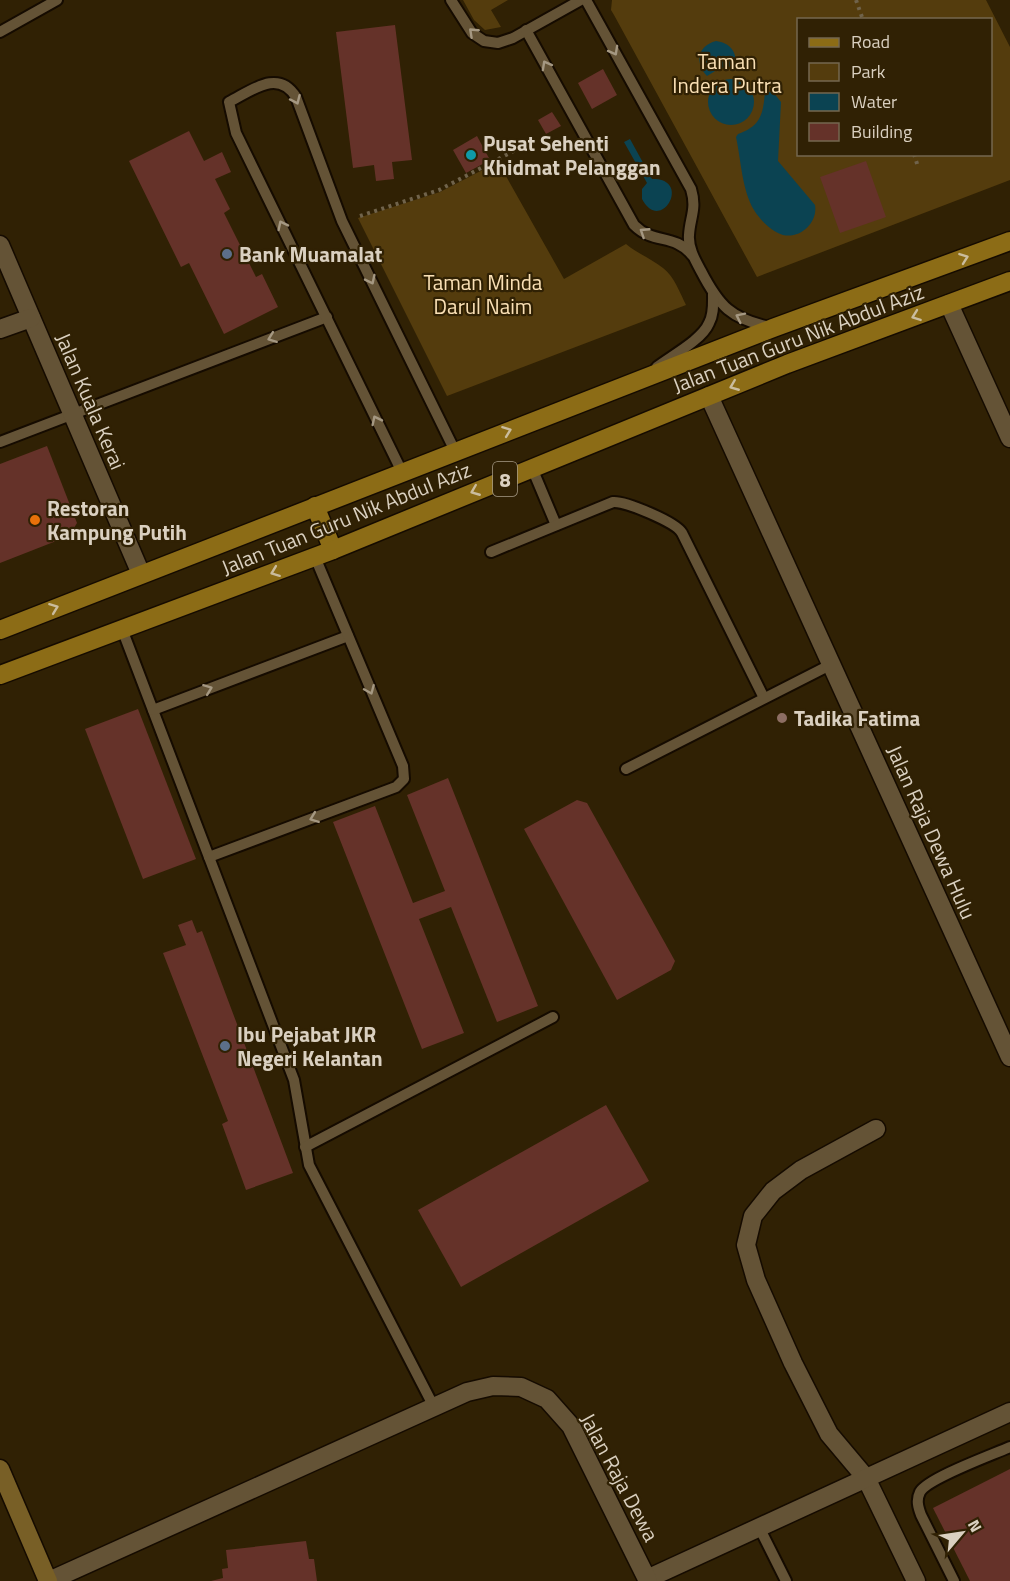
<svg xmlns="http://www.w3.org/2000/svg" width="1010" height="1581" font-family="'Titillium Web',sans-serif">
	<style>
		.green { fill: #543c0d; fill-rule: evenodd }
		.water { fill: #0b4352 }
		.building { fill: #653229 }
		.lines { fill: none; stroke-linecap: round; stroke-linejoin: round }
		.service-casing { stroke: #150b00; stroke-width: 14 }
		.minor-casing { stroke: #150b00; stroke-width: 21 }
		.secondary-casing { stroke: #150b00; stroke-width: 21 }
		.primary-casing { stroke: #150b00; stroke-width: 21 }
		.path { stroke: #70634b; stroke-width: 4; stroke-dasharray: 3 4.5; stroke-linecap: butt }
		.service { stroke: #645336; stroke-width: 10 }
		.minor { stroke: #645336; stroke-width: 18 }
		.secondary { stroke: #785f26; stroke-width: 18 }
		.primary { stroke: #8c6c16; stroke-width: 18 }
		.oneway { stroke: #a59882 }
		.oneway2 { stroke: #cabc9e }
		.culture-dot { fill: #0f9aa8; stroke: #302104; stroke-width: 2 }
		.service-dot { fill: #5c6f8a; stroke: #302104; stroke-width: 2 }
		.food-dot { fill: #e8710a; stroke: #302104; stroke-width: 2 }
		.education-dot { fill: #8d6e63; stroke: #302104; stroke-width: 2 }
		.labels { text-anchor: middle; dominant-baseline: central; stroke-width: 4.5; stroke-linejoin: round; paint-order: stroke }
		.shield { fill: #302104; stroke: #a79c88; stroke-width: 1.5 }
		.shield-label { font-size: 20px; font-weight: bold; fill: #dad0c0 }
		.park-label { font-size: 21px; fill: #fae0b5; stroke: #302104 }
		.poi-label { font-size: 21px; font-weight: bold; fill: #dad0c0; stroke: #302104; text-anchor: start }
		.street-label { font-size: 21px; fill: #dad0c0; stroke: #302104 }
	</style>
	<rect width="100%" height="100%" fill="#302104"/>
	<g class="green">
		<polygon points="463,0 508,0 491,10 501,27 485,30 474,20"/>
		<path d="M 612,0 L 986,0 L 1010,47 L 1010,180 L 757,277 L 614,15 L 611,10 ZM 798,20 L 990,20 L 990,154 L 798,154 Z"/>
		<path d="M 498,162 L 564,279 L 626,244 C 638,254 652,259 663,268 C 674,276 680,293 686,305 L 447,396 L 358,218 L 440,192 Z"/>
	</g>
	<g class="water">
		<path d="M 716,41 C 730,43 738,52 735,66 L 720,68 L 707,76 C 695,63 697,46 716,41 Z"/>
		<circle cx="731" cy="102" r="23"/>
		<path d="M 765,92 L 773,92 L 781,102 L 778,161 L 815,205 C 818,222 801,239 783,235 C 772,232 760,220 754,210 C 742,190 741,160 736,137 L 738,134 C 761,126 763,114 765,92 Z"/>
		<path d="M 630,139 L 652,179 C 693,178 661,235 642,199 L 642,189 L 647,183 L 624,142 Z"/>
	</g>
	<g class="building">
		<polygon points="395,25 412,160 392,162 394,179 376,181 374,165 353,168 336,32"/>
		<polygon points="603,69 617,95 592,109 578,83"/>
		<polygon points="552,112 561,126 546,134 538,120"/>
		<polygon points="189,131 204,161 222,152 231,172 215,179 230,209 224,213 256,277 262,274 278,307 224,334 189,263 181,267 129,161"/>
		<polygon points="477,136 490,160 466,173 453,150"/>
		<polygon points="866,161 886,217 840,233 820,177"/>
		<polygon points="47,446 77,523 69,536 0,563 0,464"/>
		<polygon points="138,709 196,859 143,879 85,729"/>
		<polygon points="448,778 538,1006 497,1022 451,907 419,919 464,1033 422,1049 333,822 375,806 413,903 445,891 407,795"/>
		<polygon points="577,800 587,803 675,961 671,970 617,1000 524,829"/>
		<polygon points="192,920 197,933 202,931 293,1173 246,1190 222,1124 228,1121 163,953 186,945 178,925"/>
		<polygon points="606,1105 649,1181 461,1287 418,1210"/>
		<polygon points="1010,1469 1010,1581 970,1581 933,1508"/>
		<polygon points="306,1541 309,1559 314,1559 317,1581 211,1581 223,1578 222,1569 228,1568 226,1550"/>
	</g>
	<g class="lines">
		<defs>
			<g id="service">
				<polyline points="451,0 472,33 484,41 498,43 513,38 581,0"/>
				<path d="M 586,0 L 691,189 C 697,209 690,217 689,235 C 688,248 695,260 701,271 C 719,306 731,319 770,327"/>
				<path d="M 526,30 L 634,225 C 654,245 674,233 692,255"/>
				<polyline points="0,32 57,0"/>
				<path d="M 657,367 C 671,356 702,340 709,323 C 714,314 713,304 713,294"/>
				<polyline points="0,442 327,317"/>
				<polyline points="532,468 556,525"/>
				<path d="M 402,472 L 236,133 L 229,102 C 251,91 278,68 296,97 L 342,221 L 455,451"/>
				<path d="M 491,552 L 613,502 C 625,501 676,522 682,533 L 764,698"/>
				<polyline points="122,629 294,1080 309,1165 434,1407"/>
				<polyline points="153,710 348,636"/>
				<polyline points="626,769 832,664"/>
				<polyline points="209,857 396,787 404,779 403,766 315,557"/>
				<polyline points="305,1147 553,1017"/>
				<polyline points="759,1527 786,1581"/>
				<path d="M 954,1581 L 921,1515 C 918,1507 916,1500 920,1492 C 928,1478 992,1455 1010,1447"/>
			</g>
			<g id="minor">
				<polyline points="0,245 141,574"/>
				<polyline points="949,304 1010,438"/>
				<polyline points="0,329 31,318"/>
				<polyline points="709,396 1010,1057"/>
				<polyline points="876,1129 801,1170 773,1191 753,1216 746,1245 756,1280 793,1363 829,1434 866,1478 916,1581"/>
				<polyline points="647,1579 1010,1412"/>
				<polyline points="49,1581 467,1392 493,1386 521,1387 547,1399 571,1426 648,1581"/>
			</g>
			<polyline id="secondary" points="0,1469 48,1581"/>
			<g id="primary">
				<polyline points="315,506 333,550"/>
				<polyline points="0,630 773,328 1010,241"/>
				<polyline points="0,675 333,550 787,364 1010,281"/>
			</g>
		</defs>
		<use href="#service" class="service-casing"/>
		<use href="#minor" class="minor-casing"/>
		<use href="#secondary" class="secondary-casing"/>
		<use href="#primary" class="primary-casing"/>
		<g class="path">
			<polyline points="856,0 863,20"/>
			<polyline points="914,154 918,167"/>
			<polyline points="360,216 439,190 527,144"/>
		</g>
		<use href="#service" class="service"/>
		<use href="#minor" class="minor"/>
		<use href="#secondary" class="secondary"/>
		<use href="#primary" class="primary"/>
	</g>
	<defs><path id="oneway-chevron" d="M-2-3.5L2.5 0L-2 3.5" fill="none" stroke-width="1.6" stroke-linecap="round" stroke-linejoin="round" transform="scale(1.5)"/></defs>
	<g class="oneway">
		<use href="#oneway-chevron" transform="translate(473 32) rotate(-137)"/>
		<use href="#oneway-chevron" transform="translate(614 51) rotate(61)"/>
		<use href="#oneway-chevron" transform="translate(546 65) rotate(-119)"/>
		<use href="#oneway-chevron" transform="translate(296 100) rotate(66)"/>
		<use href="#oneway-chevron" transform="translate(282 225) rotate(-116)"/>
		<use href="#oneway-chevron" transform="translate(644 232) rotate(-147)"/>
		<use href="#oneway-chevron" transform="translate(371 280) rotate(64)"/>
		<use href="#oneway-chevron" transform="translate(740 317) rotate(-154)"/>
		<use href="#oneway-chevron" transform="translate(272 338) rotate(159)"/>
		<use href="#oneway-chevron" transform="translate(376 420) rotate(-116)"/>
		<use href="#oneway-chevron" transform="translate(208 689) rotate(-21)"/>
		<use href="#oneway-chevron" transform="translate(370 690) rotate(67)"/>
		<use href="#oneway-chevron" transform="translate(314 818) rotate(159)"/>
	</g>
	<g class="oneway2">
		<use href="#oneway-chevron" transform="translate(964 258) rotate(-20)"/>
		<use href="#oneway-chevron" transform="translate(916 316) rotate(160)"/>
		<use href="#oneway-chevron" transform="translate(734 386) rotate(158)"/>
		<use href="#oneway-chevron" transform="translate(507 431) rotate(-21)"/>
		<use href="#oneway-chevron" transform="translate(475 491) rotate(158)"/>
		<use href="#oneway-chevron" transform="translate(275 572) rotate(159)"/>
		<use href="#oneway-chevron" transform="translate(54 608) rotate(-21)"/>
	</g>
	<circle class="culture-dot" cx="471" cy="155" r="6"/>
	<g class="service-dot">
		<circle cx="227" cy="254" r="6"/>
		<circle cx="225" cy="1046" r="6"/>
	</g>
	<circle class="food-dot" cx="35" cy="520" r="6"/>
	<circle class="education-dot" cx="782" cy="718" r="6"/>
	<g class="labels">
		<rect class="shield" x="493" y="462" width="24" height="34" rx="4.5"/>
		<g class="shield-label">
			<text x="505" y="479">8</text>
		</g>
		<g class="park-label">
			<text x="727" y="61">Taman<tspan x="727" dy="24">Indera Putra</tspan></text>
			<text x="483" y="282">Taman Minda<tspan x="483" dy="24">Darul Naim</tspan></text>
		</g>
		<g class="poi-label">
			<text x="483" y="143">Pusat Sehenti<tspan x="483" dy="24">Khidmat Pelanggan</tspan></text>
			<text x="239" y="254">Bank Muamalat</text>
			<text x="47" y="508">Restoran<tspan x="47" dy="24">Kampung Putih</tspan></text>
			<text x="794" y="718">Tadika Fatima</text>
			<text x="237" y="1034">Ibu Pejabat JKR<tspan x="237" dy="24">Negeri Kelantan</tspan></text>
		</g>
		<g class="street-label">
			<text transform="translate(798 338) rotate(-21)">Jalan Tuan Guru Nik Abdul Aziz</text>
			<text transform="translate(91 401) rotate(67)">Jalan Kuala Kerai</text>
			<text transform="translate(346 518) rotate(-22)">Jalan Tuan Guru Nik Abdul Aziz</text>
			<text transform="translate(932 832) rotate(66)">Jalan Raja Dewa Hulu</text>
			<text transform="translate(620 1477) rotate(62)">Jalan Raja Dewa</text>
		</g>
	</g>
	<rect x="797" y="18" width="195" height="138" fill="#302104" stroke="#74674f" stroke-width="1.5"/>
	<rect x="809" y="38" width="30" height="9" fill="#8c6c16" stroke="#74674f" stroke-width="1.5"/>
	<text x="851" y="48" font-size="18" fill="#dad0c0">Road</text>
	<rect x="809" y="63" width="30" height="18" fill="#543c0d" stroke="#74674f" stroke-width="1.5"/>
	<text x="851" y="78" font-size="18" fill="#dad0c0">Park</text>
	<rect x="809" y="93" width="30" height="18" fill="#0b4352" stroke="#74674f" stroke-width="1.5"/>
	<text x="851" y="108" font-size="18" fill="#dad0c0">Water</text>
	<rect x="809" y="123" width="30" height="18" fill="#653229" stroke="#74674f" stroke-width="1.5"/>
	<text x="851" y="138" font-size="18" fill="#dad0c0">Building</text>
	<g transform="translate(962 1533) rotate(61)" stroke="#302104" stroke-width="4.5" paint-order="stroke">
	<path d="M0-4.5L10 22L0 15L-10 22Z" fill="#dad0c0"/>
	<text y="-9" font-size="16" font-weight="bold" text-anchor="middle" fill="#dad0c0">N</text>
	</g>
</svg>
